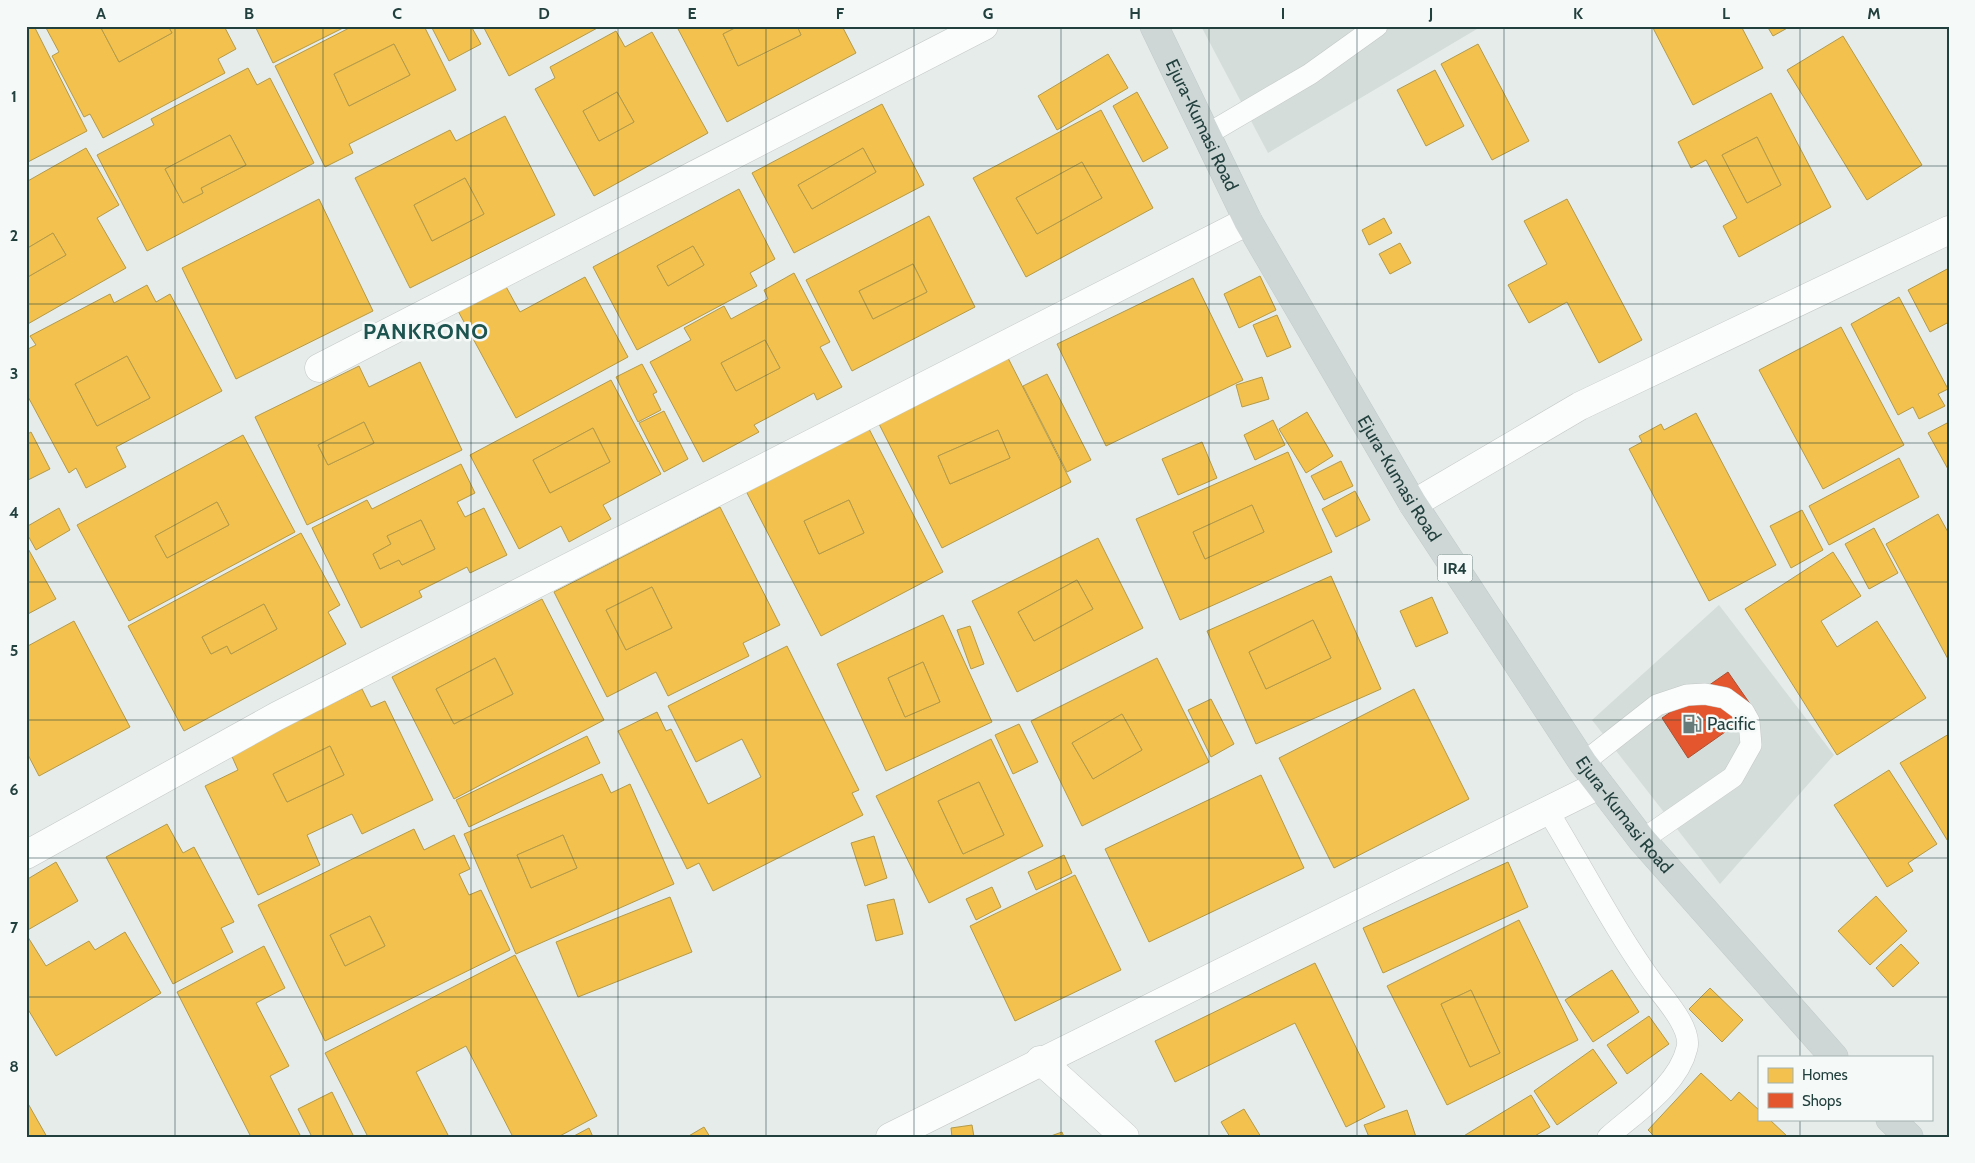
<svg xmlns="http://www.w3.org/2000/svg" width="1975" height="1163" font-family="Cabin,sans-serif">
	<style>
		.built { fill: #d4ddda }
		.homes { fill: #f2c14e; stroke: #b49a49; fill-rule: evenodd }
		.shops { fill: #e4572e; stroke: #aa5033 }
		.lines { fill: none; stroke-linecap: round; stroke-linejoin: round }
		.service-casing { stroke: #c3c9c7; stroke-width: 22 }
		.minor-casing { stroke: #c3c9c7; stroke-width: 29 }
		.primary-casing { stroke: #c2caca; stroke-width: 29 }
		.service { stroke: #fbfcfc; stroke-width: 21 }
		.minor { stroke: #fbfcfc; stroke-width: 28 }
		.primary { stroke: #ced7d6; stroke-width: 28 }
		.grid { fill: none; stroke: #22403e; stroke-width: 1; stroke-opacity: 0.55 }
		.labels { text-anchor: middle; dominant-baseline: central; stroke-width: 5; stroke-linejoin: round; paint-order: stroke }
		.shield { fill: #f5faf8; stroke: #617876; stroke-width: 1 }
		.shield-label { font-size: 16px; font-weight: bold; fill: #22403e }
		.street-label { font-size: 18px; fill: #22403e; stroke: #f5faf8 }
		.poi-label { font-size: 18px; fill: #22403e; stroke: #f5faf8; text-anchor: start }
		.district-label { font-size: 22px; font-weight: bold; letter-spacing: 1px; fill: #1d5450; stroke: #f5faf8 }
		.neatline { fill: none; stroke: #22403e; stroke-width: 2 }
		.grid-label { font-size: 16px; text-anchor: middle; font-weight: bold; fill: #22403e }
	</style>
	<rect width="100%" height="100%" fill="#e6ecea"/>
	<g class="built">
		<polygon points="1201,26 1482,26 1268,153"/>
		<polygon points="1719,605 1834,755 1720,884 1592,720"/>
	</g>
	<g class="homes">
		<polygon points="26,26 34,26 87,131 26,163"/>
		<polygon points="45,26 100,26 119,62 172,33 168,26 224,26 236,49 218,59 225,73 103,138 90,114 84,117 52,56 59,52"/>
		<polygon points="100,26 168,26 172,33 119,62"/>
		<polygon points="255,26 347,26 273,63"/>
		<path d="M 353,26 L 424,26 L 456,90 L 349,144 L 353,153 L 325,167 L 275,66 ZM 394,44 L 410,75 L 349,106 L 334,74 Z"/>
		<polygon points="431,26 462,26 463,28 471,26 481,44 449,61"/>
		<polygon points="483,26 601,26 509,76"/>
		<polygon points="739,26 723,34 738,66 801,35 797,26 842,26 856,53 727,122 677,27"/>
		<polygon points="739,26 797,26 801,35 738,66 723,34"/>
		<polygon points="1655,26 1741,26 1763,68 1693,105 1653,28"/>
		<polygon points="1767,26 1791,26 1773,36"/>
		<path d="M 616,31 L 625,47 L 652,32 L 708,133 L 594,196 L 535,89 L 555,78 L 550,67 ZM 617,92 L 634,122 L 599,141 L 583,111 Z"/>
		<polygon points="1843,36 1922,165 1867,200 1787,70"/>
		<polygon points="394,44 410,75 349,106 334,74"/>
		<polygon points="1478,44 1529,141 1492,160 1441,64"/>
		<polygon points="1108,54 1128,88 1057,130 1038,96"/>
		<path d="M 248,68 L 257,85 L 270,78 L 314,163 L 147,251 L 97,155 L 154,125 L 151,119 ZM 230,135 L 246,165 L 201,188 L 203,193 L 183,203 L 165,169 Z"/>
		<polygon points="1435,70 1464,126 1426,146 1397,90"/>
		<polygon points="617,92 634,122 599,141 583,111"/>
		<polygon points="1137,92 1168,148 1143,162 1113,106"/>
		<path d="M 1771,93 L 1831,207 L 1739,257 L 1723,226 L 1737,218 L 1706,160 L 1691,168 L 1678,142 ZM 1757,137 L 1781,185 L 1747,203 L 1722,155 Z"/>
		<path d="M 882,104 L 924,185 L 794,253 L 752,173 ZM 863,148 L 876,172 L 812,209 L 798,185 Z"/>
		<path d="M 1101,110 L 1153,208 L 1026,277 L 973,178 ZM 1082,162 L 1102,198 L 1037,234 L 1016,198 Z"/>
		<path d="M 505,116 L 555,215 L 410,288 L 355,178 L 450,130 L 456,141 ZM 465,178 L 484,214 L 432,241 L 414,205 Z"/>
		<polygon points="230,135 246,165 201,188 203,193 183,203 165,169"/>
		<polygon points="1757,137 1781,185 1747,203 1722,155"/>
		<polygon points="86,148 119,205 97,218 126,268 26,325 26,278 66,255 53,233 26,249 26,182"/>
		<polygon points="863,148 876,172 812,209 798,185"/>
		<polygon points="1082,162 1102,198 1037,234 1016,198"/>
		<polygon points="465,178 484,214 432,241 414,205"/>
		<path d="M 739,189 L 775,259 L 750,273 L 757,286 L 637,350 L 593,267 ZM 693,246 L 704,265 L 668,286 L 657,266 Z"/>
		<polygon points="319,199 373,311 236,379 182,268"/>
		<polygon points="1567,199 1642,340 1599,363 1567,302 1529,323 1508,285 1547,264 1524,221"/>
		<path d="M 929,216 L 975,307 L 852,371 L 806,280 ZM 913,264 L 927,292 L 873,319 L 859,291 Z"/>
		<polygon points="1384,218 1392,233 1369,245 1362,230"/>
		<polygon points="53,233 66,255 26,278 26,249"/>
		<polygon points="1400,243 1411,263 1390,274 1379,254"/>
		<polygon points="693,246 704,265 668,286 657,266"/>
		<polygon points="913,264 927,292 873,319 859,291"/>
		<polygon points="1949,268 1949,322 1930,332 1908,290"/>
		<path d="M 794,273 L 830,342 L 820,347 L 842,387 L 817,400 L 814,393 L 754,425 L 759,432 L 703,462 L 650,362 L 691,340 L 684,328 L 724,306 L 731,319 L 768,299 L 764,290 ZM 765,340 L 780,368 L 736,391 L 721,363 Z"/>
		<polygon points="1260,276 1276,310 1239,328 1224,294"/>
		<polygon points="585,277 628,357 516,418 457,309 504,283 520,312"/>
		<polygon points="1193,278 1243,380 1106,446 1057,344"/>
		<path d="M 147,285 L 156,302 L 170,294 L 222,391 L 116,447 L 126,467 L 86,488 L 76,468 L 69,473 L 26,393 L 26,350 L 36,345 L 30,336 L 110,294 L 114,303 ZM 127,356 L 150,398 L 97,426 L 75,384 Z"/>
		<polygon points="1899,297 1948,389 1938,394 1945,406 1919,419 1913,407 1898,415 1851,324"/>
		<polygon points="1277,315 1291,347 1267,357 1253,325"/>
		<polygon points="1841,327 1904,445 1823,489 1759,370"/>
		<polygon points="765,340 780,368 736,391 721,363"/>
		<polygon points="127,356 150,398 97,426 75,384"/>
		<path d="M 1007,356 L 1071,482 L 942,548 L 878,422 ZM 998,430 L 1010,458 L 950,484 L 938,456 Z"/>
		<path d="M 420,362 L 462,450 L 307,525 L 255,417 L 359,366 L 369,387 ZM 364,422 L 374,443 L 328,465 L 318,445 Z"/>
		<polygon points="642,364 657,392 653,394 661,410 638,422 616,377"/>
		<polygon points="1047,374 1091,460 1067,472 1023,386"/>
		<polygon points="1262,377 1269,399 1242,407 1236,385"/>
		<path d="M 611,380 L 661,474 L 603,505 L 611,519 L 569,542 L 561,526 L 519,549 L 470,455 ZM 593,428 L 610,462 L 550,493 L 533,460 Z"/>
		<polygon points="664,411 688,459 664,472 639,423"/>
		<polygon points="1307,412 1333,456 1306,473 1279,429"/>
		<polygon points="1696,413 1776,565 1709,601 1629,449 1642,442 1639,436 1661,424 1664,430"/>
		<polygon points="1273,420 1285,445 1255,460 1244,435"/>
		<polygon points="364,422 374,443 328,465 318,445"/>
		<polygon points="1949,422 1949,471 1928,433"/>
		<path d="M 868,427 L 943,572 L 821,636 L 746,491 ZM 849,500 L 864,533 L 819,554 L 804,521 Z"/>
		<polygon points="593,428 610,462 550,493 533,460"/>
		<polygon points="998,430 1010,458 950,484 938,456"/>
		<polygon points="31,432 50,469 26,481 26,435"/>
		<path d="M 243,435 L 295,532 L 129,621 L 77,525 ZM 217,502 L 229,525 L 167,558 L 155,536 Z"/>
		<polygon points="1202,442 1217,478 1178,495 1162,459"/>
		<path d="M 1288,452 L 1332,552 L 1180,620 L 1136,519 ZM 1252,505 L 1264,532 L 1205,559 L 1193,532 Z"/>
		<polygon points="1899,458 1919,497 1829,545 1809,506"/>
		<polygon points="1341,461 1353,486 1324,500 1311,476"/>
		<path d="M 461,464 L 475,493 L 457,502 L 465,517 L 484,508 L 507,555 L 470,573 L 467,567 L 419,591 L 422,597 L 361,628 L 312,528 L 367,500 L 372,509 ZM 421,520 L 435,549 L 402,565 L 399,560 L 380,569 L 373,554 L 391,544 L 387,536 Z"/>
		<polygon points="1355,491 1370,520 1336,537 1322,509"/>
		<polygon points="849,500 864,533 819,554 804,521"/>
		<polygon points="217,502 229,525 167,558 155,536"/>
		<polygon points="1252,505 1264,532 1205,559 1193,532"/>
		<path d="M 720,507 L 780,625 L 743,643 L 749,656 L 668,696 L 656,672 L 607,697 L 554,592 ZM 652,587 L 672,628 L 626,650 L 606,610 Z"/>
		<polygon points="59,508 70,530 36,550 26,532 26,527"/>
		<polygon points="1802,510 1823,550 1791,568 1770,526"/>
		<polygon points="1938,514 1949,534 1949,661 1886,544"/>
		<polygon points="421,520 435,549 402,565 399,560 380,569 373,554 391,544 387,536"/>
		<polygon points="1874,528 1898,573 1869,589 1845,544"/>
		<path d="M 301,533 L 340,605 L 328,612 L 346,644 L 184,731 L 128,626 ZM 264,604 L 277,629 L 231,654 L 227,646 L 211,654 L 202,637 Z"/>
		<path d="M 1098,538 L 1143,628 L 1017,692 L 972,601 ZM 1077,580 L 1093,609 L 1034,641 L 1018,612 Z"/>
		<polygon points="26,545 56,599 26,615"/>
		<polygon points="1833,552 1861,596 1821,621 1837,647 1877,621 1926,698 1837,755 1745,609"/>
		<path d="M 1331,576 L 1381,689 L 1256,744 L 1207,631 ZM 1313,620 L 1331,658 L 1266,689 L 1249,652 Z"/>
		<polygon points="1077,580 1093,609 1034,641 1018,612"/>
		<polygon points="652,587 672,628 626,650 606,610"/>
		<polygon points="1432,597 1448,633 1416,647 1400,611"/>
		<path d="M 542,599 L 604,720 L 454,799 L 392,677 ZM 495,658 L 513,694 L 454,724 L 436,689 Z"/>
		<polygon points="264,604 277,629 231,654 227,646 211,654 202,637"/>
		<path d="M 943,615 L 992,722 L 886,771 L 837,664 ZM 923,662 L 940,702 L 905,717 L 888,678 Z"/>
		<polygon points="1313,620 1331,658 1266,689 1249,652"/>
		<polygon points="74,621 130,727 39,776 26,751 26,647"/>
		<polygon points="970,626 984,664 971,669 957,630"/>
		<polygon points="787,646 859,790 852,793 863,815 713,891 699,863 687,869 618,731 657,712 666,731 671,729 708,804 761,777 742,739 696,762 668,706"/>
		<polygon points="495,658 513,694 454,724 436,689"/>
		<path d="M 1157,658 L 1209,762 L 1082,826 L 1031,721 ZM 1122,714 L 1142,750 L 1093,779 L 1072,743 Z"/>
		<polygon points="923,662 940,702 905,717 888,678"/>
		<path d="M 362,689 L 371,707 L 385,701 L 433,800 L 362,834 L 352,814 L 307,835 L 320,865 L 258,895 L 205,786 L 238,770 L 230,752 ZM 330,746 L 344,775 L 287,802 L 273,774 Z"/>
		<polygon points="1414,689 1469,799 1334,868 1279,758"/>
		<polygon points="1211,699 1234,744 1211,757 1188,710"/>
		<polygon points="1122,714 1142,750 1093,779 1072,743"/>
		<polygon points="1019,724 1038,762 1013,774 995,735"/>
		<polygon points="1949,734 1949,843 1900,763"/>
		<polygon points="587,736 600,763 469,827 456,800"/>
		<path d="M 991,739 L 1043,846 L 929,903 L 876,796 ZM 979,782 L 1004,835 L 963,854 L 938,801 Z"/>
		<polygon points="330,746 344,775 287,802 273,774"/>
		<polygon points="1889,770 1937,844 1908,863 1913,871 1887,887 1834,805"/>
		<path d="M 602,774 L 611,793 L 630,784 L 674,884 L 516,954 L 464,834 ZM 563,835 L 577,868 L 531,888 L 517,855 Z"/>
		<polygon points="1261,775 1304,868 1149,942 1105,849"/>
		<polygon points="979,782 1004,835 963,854 938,801"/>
		<polygon points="167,824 183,853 194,847 234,922 221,928 233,952 173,984 106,857"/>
		<path d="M 414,829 L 424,850 L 454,835 L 470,869 L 459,874 L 469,895 L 481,890 L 510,950 L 325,1041 L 258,905 ZM 370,916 L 385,946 L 345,966 L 330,935 Z"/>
		<polygon points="563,835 577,868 531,888 517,855"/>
		<polygon points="874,836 887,878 865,886 851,843"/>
		<polygon points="1064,855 1072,873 1036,890 1028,872"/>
		<polygon points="56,862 78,901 26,931 26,880"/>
		<polygon points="1508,862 1528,907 1383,973 1363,928"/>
		<polygon points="1075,875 1121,970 1015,1021 970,926"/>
		<polygon points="992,887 1001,907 976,920 966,899"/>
		<polygon points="1876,896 1907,931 1870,965 1838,931"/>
		<polygon points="670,897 692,952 578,997 556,942"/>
		<polygon points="894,899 903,934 876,941 867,905"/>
		<polygon points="370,916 385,946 345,966 330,935"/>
		<path d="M 1519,920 L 1578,1040 L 1447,1105 L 1387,986 ZM 1471,990 L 1500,1053 L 1470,1067 L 1441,1004 Z"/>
		<polygon points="125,932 161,993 56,1056 26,1006 26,934 46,966 89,941 95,950"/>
		<polygon points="1901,944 1919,963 1893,987 1876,968"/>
		<polygon points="264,946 285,988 256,1003 289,1066 270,1076 301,1137 251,1137 177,992"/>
		<polygon points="515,955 597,1116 558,1137 513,1137 466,1046 416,1072 449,1137 368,1137 325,1053"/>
		<polygon points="1315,963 1385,1107 1346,1127 1295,1023 1175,1082 1155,1041"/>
		<polygon points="1612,970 1639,1012 1593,1042 1565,1000"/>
		<polygon points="1710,988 1743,1020 1722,1042 1689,1009"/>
		<polygon points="1471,990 1500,1053 1470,1067 1441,1004"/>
		<polygon points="1649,1016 1669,1044 1627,1074 1607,1045"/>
		<polygon points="1593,1049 1617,1083 1557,1125 1534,1091"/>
		<polygon points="1701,1073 1731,1101 1739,1092 1759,1110 1759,1119 1769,1119 1788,1137 1655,1137 1648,1130"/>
		<polygon points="332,1092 354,1137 312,1137 298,1109"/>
		<polygon points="1531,1095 1550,1127 1533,1137 1462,1137"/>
		<polygon points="26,1100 47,1137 26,1137"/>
		<polygon points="1244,1109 1261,1137 1230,1137 1221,1122"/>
		<polygon points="1407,1110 1416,1137 1369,1137 1364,1125"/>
		<polygon points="972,1125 974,1137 952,1137 951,1128"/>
		<polygon points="704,1127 710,1137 687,1137"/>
		<polygon points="589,1128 593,1137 572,1137"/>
		<polygon points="1062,1132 1064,1137 1048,1137"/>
	</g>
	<polygon class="shops" points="1728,672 1755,711 1688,758 1662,718"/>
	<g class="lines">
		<defs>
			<g id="service">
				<polyline points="1206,135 1310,74 1377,26"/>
				<polyline points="1583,763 1657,705 1687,695 1705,694 1725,698 1744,712 1749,721 1751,745 1733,777 1642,840"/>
				<path d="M 1548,811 C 1583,868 1614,929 1653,983 C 1664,998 1692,1028 1687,1048 C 1678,1086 1636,1112 1608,1137"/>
			</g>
			<g id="minor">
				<polyline points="319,368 984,26"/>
				<polyline points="1413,504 1580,406 1949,230"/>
				<polyline points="26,855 277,716 1248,221"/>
				<polyline points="1040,1060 1125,1137"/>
				<polyline points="890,1137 1599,785"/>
			</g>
			<g id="primary">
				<path id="s1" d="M 1154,26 L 1248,221 L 1413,504 L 1583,763 L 1642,840 L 1834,1057"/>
				<polyline points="1890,1119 1909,1137"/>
			</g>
		</defs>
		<use href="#service" class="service-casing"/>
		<use href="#minor" class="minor-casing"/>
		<use href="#primary" class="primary-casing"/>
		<use href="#service" class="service"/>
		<use href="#minor" class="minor"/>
		<use href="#primary" class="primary"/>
	</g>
	<path class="grid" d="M 175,26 L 175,1137M 323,26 L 323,1137M 471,26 L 471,1137M 618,26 L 618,1137M 766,26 L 766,1137M 914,26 L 914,1137M 1061,26 L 1061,1137M 1209,26 L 1209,1137M 1357,26 L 1357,1137M 1504,26 L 1504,1137M 1652,26 L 1652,1137M 1800,26 L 1800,1057M 26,166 L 1949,166M 26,304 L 1949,304M 26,443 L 1949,443M 26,582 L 1949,582M 26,720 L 1949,720M 26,858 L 1949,858M 26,997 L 1949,997M 1800,1119 L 1800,1137"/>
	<defs>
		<symbol id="fuel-bare" viewBox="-9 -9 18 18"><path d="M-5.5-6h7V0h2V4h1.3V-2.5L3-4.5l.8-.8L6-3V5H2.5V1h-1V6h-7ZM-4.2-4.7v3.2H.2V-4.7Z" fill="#677c7a" stroke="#f5faf8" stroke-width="2.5" paint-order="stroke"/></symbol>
	</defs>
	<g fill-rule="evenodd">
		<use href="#fuel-bare" x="1678" y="710" width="28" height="28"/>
	</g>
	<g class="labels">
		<rect class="shield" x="1437.5" y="554.5" width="35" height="27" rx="4"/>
		<g class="shield-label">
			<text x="1455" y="568">IR4</text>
		</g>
		<g class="street-label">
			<text stroke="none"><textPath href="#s1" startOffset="110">Ejura-Kumasi Road</textPath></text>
			<text stroke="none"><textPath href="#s1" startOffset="515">Ejura-Kumasi Road</textPath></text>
			<text stroke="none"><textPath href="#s1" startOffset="920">Ejura-Kumasi Road</textPath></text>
		</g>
		<g class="poi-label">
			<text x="1707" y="724">Pacific</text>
		</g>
		<g class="district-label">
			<text x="426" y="331">PANKRONO</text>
		</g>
	</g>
	<rect width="1975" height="1163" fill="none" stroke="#f5faf8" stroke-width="55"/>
	<rect x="1758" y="1056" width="175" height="65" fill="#f5faf8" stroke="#a1b0ae"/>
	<rect x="1768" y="1068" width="25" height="15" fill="#f2c14e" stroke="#a1b0ae"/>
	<text x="1802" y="1080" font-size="15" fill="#22403e">Homes</text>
	<rect x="1768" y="1093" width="25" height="15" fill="#e4572e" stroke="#a1b0ae"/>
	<text x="1802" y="1106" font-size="15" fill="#22403e">Shops</text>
	<rect x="28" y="28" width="1920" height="1108" class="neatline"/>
	<g class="grid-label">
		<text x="101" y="19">A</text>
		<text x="249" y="19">B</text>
		<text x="397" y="19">C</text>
		<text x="544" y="19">D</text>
		<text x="692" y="19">E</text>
		<text x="840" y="19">F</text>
		<text x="988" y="19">G</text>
		<text x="1135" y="19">H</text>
		<text x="1283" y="19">I</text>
		<text x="1431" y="19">J</text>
		<text x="1578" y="19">K</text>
		<text x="1726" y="19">L</text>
		<text x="1874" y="19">M</text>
		<text x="14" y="102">1</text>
		<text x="14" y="241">2</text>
		<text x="14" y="379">3</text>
		<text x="14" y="518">4</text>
		<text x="14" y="656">5</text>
		<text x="14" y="795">6</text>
		<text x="14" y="933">7</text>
		<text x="14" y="1072">8</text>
	</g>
</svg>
